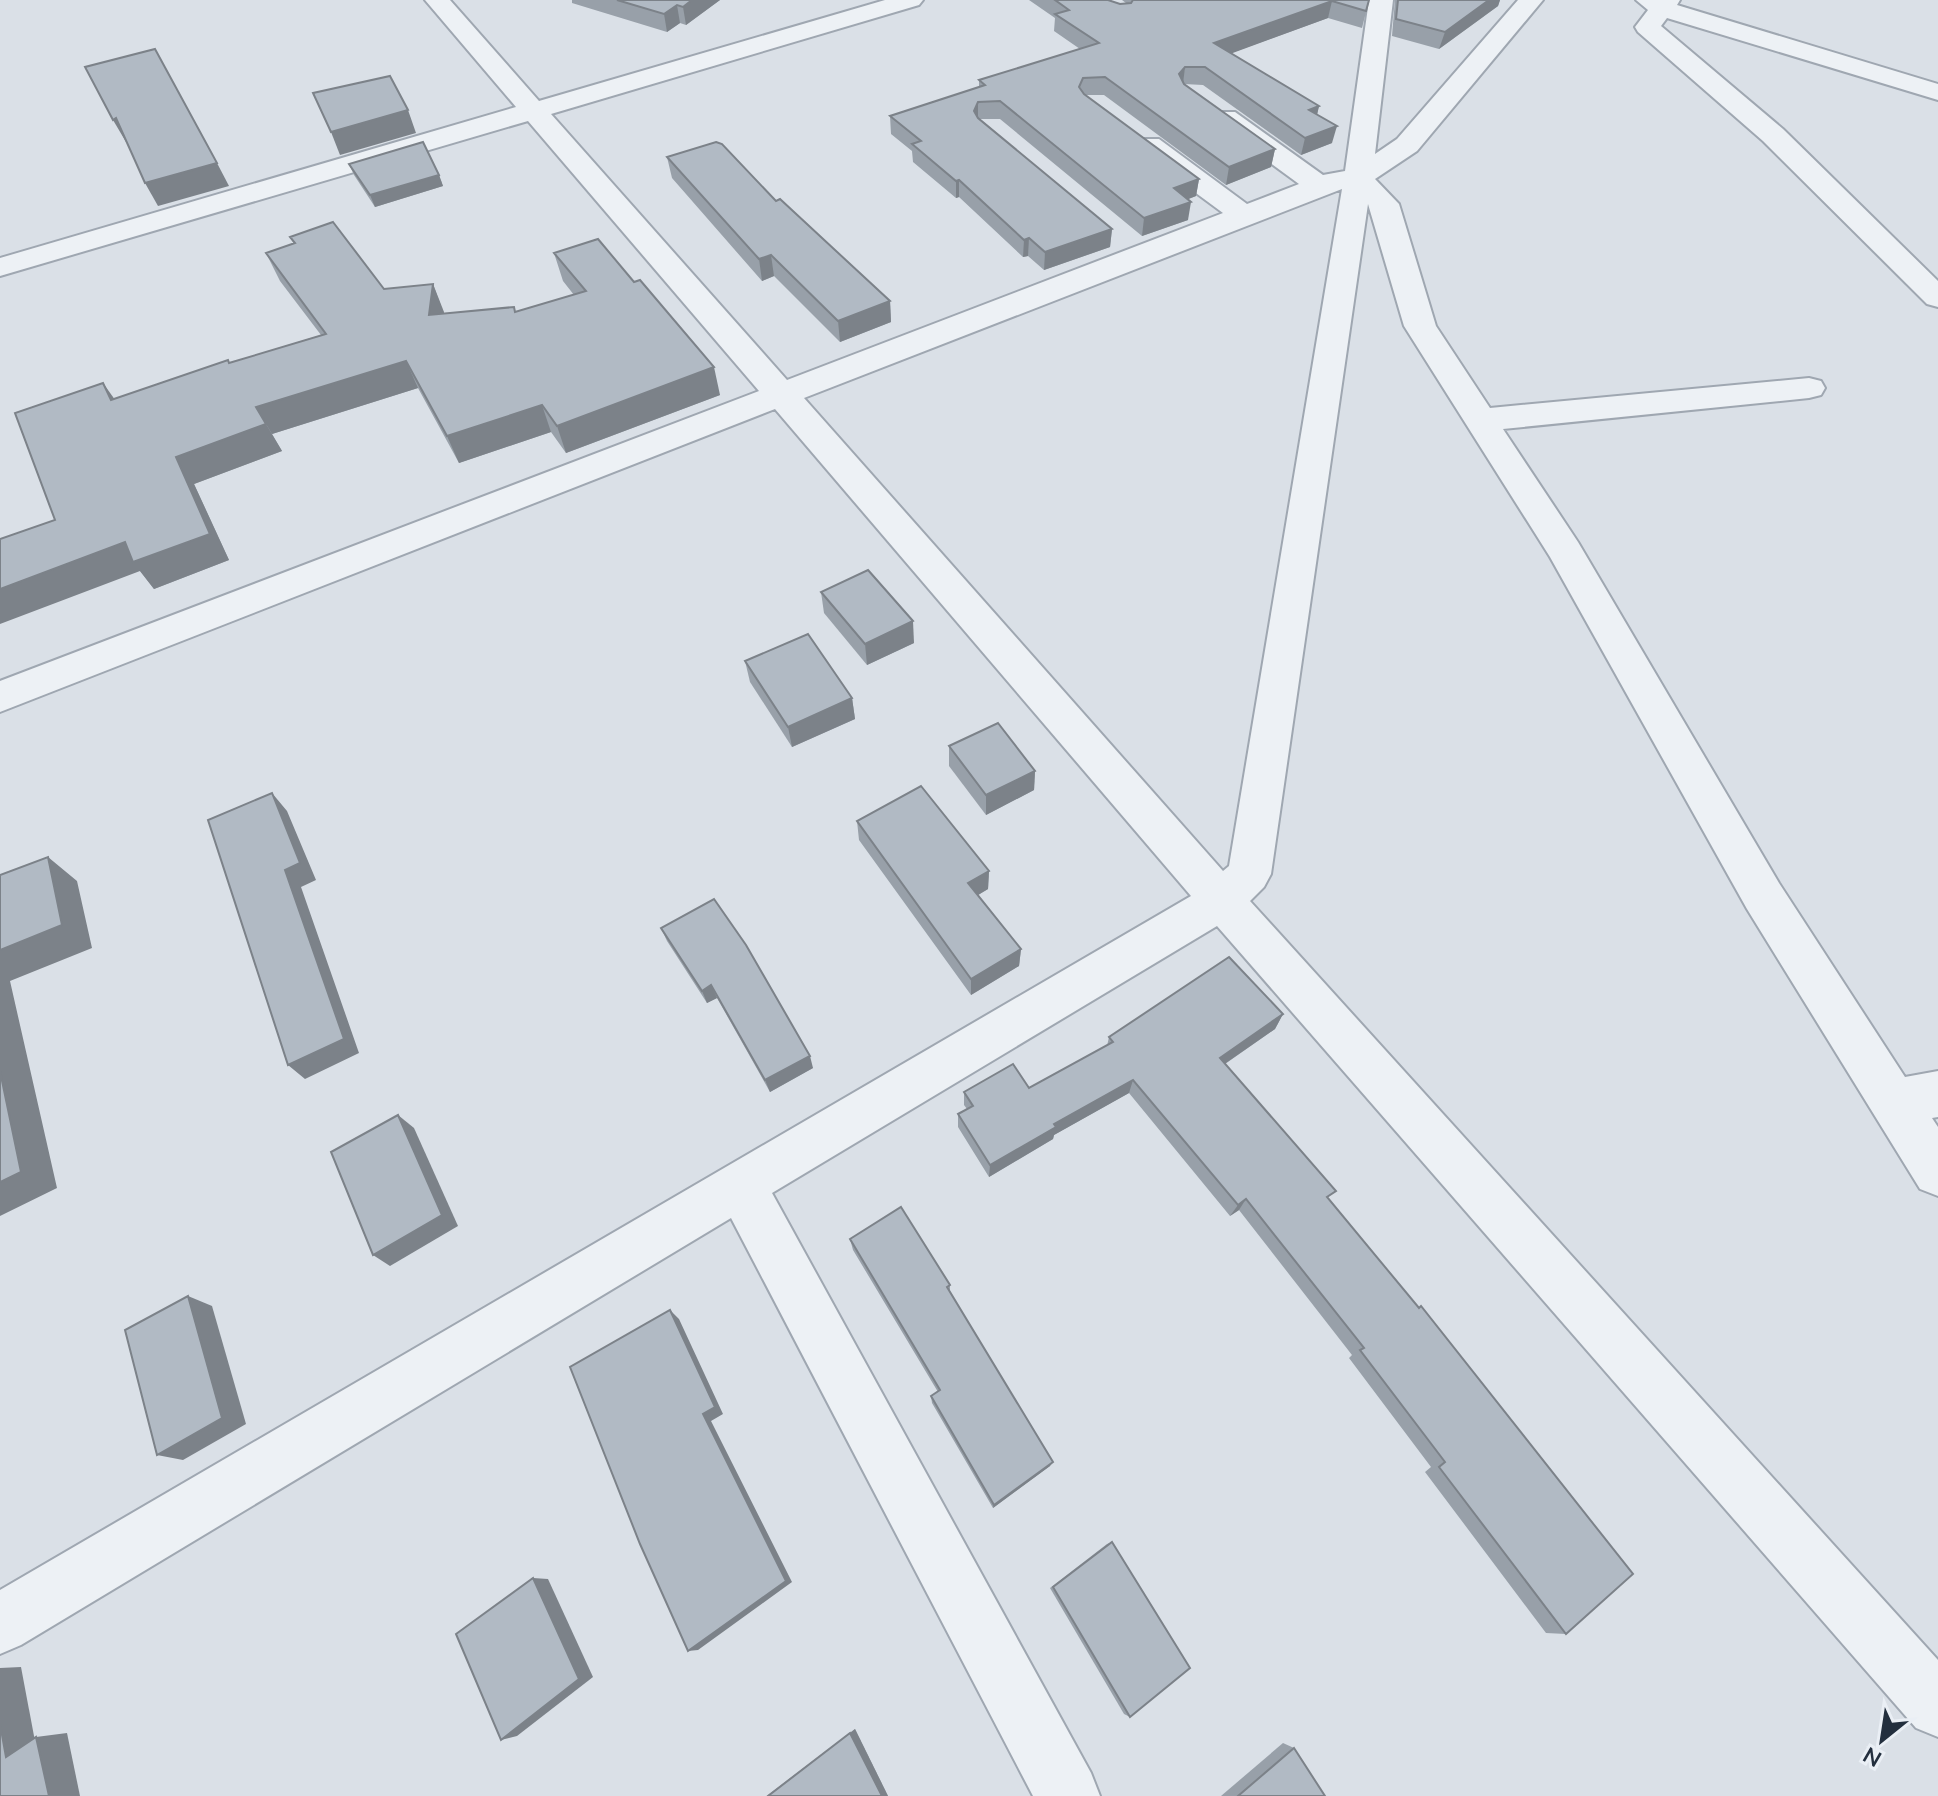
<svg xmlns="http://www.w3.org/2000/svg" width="1938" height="1796" font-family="'Nunito Sans',sans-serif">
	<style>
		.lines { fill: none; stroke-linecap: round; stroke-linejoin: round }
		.minor-casing { stroke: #9fa7b1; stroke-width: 4 }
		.minor { fill: #edf1f5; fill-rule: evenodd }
		.wall { fill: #98a0a9 }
		.shaded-wall { fill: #7c8289 }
		.building { fill: #b1bac4; stroke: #7c8289; stroke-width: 2 }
	</style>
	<rect width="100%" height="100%" fill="#dae0e7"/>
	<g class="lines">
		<defs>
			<g id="minor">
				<path d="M 425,0 L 450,0 L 539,101 L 885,0 L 923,0 L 919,5 L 551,114 L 787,380 L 1223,213 L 1139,151 L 1135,145 L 1139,139 L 1159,139 L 1247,204 L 1299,184 L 1217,124 L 1213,118 L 1217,112 L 1235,112 L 1323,175 L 1345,171 L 1369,0 L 1393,0 L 1375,154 L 1397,139 L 1518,0 L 1543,0 L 1417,151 L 1375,179 L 1399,204 L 1436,326 L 1490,408 L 1809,378 L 1821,381 L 1825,388 L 1821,395 L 1809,398 L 1503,429 L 1578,542 L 1779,883 L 1905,1077 L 1938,1071 L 1938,1117 L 1932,1118 L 1938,1127 L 1938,1196 L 1920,1189 L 1747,909 L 1550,557 L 1404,326 L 1368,204 L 1271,874 L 1264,887 L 1250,901 L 1938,1660 L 1938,1737 L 1916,1728 L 1217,926 L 772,1193 L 1091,1773 L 1100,1796 L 1033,1796 L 731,1218 L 21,1645 L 0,1654 L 0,1590 L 1191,896 L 775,409 L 0,712 L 0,681 L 759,391 L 528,121 L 0,276 L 0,258 L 516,107 ZM 1342,189 L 1229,866 L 1223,871 L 804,398 Z"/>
				<polygon points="1636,0 1680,0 1677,5 1938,84 1938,100 1667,18 1661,26 1783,129 1938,281 1938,307 1927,304 1763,141 1638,32 1635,27 1648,10"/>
			</g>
		</defs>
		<use href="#minor" class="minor-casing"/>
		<use href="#minor" class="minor"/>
	</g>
	<g class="wall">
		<polygon points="572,0 720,0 686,25 680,23 667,32 572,3"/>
		<polygon points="1029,0 1108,0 1120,4 1126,3 1122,0 1369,0 1362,28 1328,18 1231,53 1319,106 1317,114 1332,143 1301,155 1203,85 1184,84 1275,149 1271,167 1226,185 1104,95 1085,95 1199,179 1196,196 1188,199 1188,220 1142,236 1000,119 980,119 1112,229 1110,247 1044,270 1028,256 1023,257 959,197 956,198 913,162 912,151 891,134 890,116 979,87 979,80 1080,49 1054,31 1055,18"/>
		<polygon points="1395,0 1500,0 1498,6 1439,49 1392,36"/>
		<polygon points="667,157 776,201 890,301 891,322 840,342 774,276 762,281 672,178"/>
		<polygon points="349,164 439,175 443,186 375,207 354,175"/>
		<polygon points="290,237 384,289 433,284 444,314 515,312 574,295 563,281 554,253 720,395 566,453 551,432 459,463 418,388 272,434 282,451 194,484 229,560 154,589 140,571 55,520 115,399 229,363 321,335 280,281 266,253 294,244"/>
		<polygon points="821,592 914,643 867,665 824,613"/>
		<polygon points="745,661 852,698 855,719 792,747 750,682"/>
		<polygon points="949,746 1035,771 1034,790 986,815 949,766"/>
		<polygon points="857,821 989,871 988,889 978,895 1021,949 1019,966 971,995 859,840"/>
		<polygon points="661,928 813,1068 770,1092 717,998 707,1003 667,941"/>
		<polygon points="1283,1014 1275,1029 1225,1064 1329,1199 1566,1634 1546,1633 1425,1472 1431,1467 1349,1358 1352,1355 1239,1210 1230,1216 1129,1093 1054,1135 1053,1139 989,1177 958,1127 958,1114 967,1109 964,1105 964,1092 1029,1088 1107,1046 1109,1037"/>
		<polygon points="850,1239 950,1285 950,1292 1050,1466 993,1508 932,1403 931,1396 938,1392 853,1250"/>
		<polygon points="1112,1542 1130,1717 1124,1714 1050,1588 1107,1544"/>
		<polygon points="855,1729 888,1796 767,1796 768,1795"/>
		<polygon points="1283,1743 1294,1748 1325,1796 1221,1796"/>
	</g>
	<g class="shaded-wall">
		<polygon points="692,0 720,0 686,25 683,7"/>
		<polygon points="1489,0 1500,0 1498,6 1439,49 1445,32"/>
		<polygon points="1332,1 1328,18 1211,61 1214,43"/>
		<polygon points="677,5 680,23 667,32 664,14"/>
		<polygon points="1185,67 1183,84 1179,74"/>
		<polygon points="978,102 978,119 974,111"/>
		<polygon points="1319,106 1315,124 1309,110"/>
		<polygon points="408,110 416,133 340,155 331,132"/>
		<polygon points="116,118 130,141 126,142 113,120"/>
		<polygon points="1337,126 1332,143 1301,155 1305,138"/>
		<polygon points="1275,149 1271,167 1226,185 1229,167"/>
		<polygon points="217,163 229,186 158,206 145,183"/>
		<polygon points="439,175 443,186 375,207 370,195"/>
		<polygon points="1199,179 1196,196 1171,206 1174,188"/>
		<polygon points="959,180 959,197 956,198 956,181"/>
		<polygon points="1191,202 1188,220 1142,236 1144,218"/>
		<polygon points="1112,229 1110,247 1044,270 1045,252"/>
		<polygon points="1029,238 1028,256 1023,257 1024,240"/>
		<polygon points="771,255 774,276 762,281 759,259"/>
		<polygon points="433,284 444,312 441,343 429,315"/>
		<polygon points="890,301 891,322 840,342 838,321"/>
		<polygon points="406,361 418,388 272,434 256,407"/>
		<polygon points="714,367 720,395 566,453 557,426"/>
		<polygon points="103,383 123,411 111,400"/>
		<polygon points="542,405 551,432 459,463 447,436"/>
		<polygon points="266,424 282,451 194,484 229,560 154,589 140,571 0,624 0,589 176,457"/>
		<polygon points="913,621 914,643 867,665 865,644"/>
		<polygon points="852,698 855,719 792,747 788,727"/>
		<polygon points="1035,771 1034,790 986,815 986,795"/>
		<polygon points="272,793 287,811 316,880 301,887 359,1053 305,1079 288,1065 285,870"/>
		<polygon points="48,857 77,881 92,948 10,981 57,1188 0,1216 0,950"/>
		<polygon points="989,871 988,889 968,901 968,883"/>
		<polygon points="1021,949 1019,966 971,995 971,979"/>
		<polygon points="711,985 717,998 707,1003 702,991"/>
		<polygon points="1283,1014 1275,1029 1213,1072 1220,1058"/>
		<polygon points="810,1056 813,1068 770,1092 765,1080"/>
		<polygon points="1133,1080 1129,1093 1054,1135 1053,1139 989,1177 990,1165 1054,1124"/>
		<polygon points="398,1115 414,1128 458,1226 390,1266 373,1255"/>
		<polygon points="1246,1199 1239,1210 1230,1216 1238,1205"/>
		<polygon points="188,1296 212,1306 246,1424 183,1460 157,1455"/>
		<polygon points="670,1310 679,1319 723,1414 711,1421 792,1582 698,1650 688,1651 703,1414"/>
		<polygon points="1053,1462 1050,1466 993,1508 994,1505"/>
		<polygon points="533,1578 548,1579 593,1677 517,1736 501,1740"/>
		<polygon points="21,1667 37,1752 6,1757 0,1724 0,1668"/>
		<polygon points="855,1729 888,1796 882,1796 850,1733"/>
		<polygon points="67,1733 80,1796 49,1796 36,1737"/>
	</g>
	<g class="building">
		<polygon points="617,0 692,0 683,7 677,5 664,14"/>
		<polygon points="1055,0 1108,0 1120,4 1131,3 1133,0 1369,0 1366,11 1332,1 1214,43 1319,106 1309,110 1337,126 1305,138 1205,67 1185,67 1179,74 1184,84 1275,149 1229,167 1105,77 1083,78 1079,87 1084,94 1199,179 1174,188 1191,202 1144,218 1000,101 978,102 974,111 978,118 1112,229 1045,252 1029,238 1024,240 959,180 956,181 912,144 921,141 890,116 985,85 979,80 1099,43 1055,14 1069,10"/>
		<polygon points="1398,0 1489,0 1445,32 1396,19"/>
		<polygon points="155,49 217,163 145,183 116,118 113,120 85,67"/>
		<polygon points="390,76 408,110 331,132 313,93"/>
		<polygon points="423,142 439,175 370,195 349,164"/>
		<polygon points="716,142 722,144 776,201 780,199 890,301 838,321 771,255 759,259 667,157"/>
		<polygon points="333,222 384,289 433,284 429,315 514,307 515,312 586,291 554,253 598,239 634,282 640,280 714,367 557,426 542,405 447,436 406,361 256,407 266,424 176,457 210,534 133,562 125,542 0,589 0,539 55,520 15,413 103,383 111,400 228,360 229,363 326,334 266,253 295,243 290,237"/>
		<polygon points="868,570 913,621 865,644 821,592"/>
		<polygon points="808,634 852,698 788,727 745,661"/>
		<polygon points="998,723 1035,771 986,795 949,746"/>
		<polygon points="921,786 989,871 968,883 1021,949 971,979 857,821"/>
		<polygon points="272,793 300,863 285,870 344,1039 288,1065 208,820"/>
		<polygon points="48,857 62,925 0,950 0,875"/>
		<polygon points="714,899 746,945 810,1056 765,1080 711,985 702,991 661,928"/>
		<polygon points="1229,957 1283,1014 1220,1058 1336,1191 1327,1197 1419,1308 1421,1306 1633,1574 1566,1634 1439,1467 1445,1462 1360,1350 1364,1348 1246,1199 1238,1205 1133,1080 1054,1124 1056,1127 990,1165 958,1114 973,1106 964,1092 1013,1064 1029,1088 1113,1042 1109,1037"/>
		<polygon points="0,1071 21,1172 0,1182"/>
		<polygon points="398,1115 442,1215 373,1255 331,1152"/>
		<polygon points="901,1207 950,1285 947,1287 1053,1462 994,1505 931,1396 940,1390 850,1239"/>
		<polygon points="188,1296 222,1418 157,1455 125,1330"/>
		<polygon points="670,1310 715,1407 703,1414 786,1581 688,1651 640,1544 570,1367"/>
		<polygon points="1112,1542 1190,1668 1130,1717 1053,1587"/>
		<polygon points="533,1578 579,1679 501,1740 456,1634"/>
		<polygon points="0,1724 6,1757 36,1737 49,1796 0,1796"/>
		<polygon points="850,1733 882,1796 768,1796"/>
		<polygon points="1294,1748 1325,1796 1238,1796"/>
	</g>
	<g transform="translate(1882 1740) rotate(210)" stroke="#eaeff5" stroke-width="6" paint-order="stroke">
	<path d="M0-6L14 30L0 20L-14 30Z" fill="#232f3e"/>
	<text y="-12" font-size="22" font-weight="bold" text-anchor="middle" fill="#232f3e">N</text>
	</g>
</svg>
